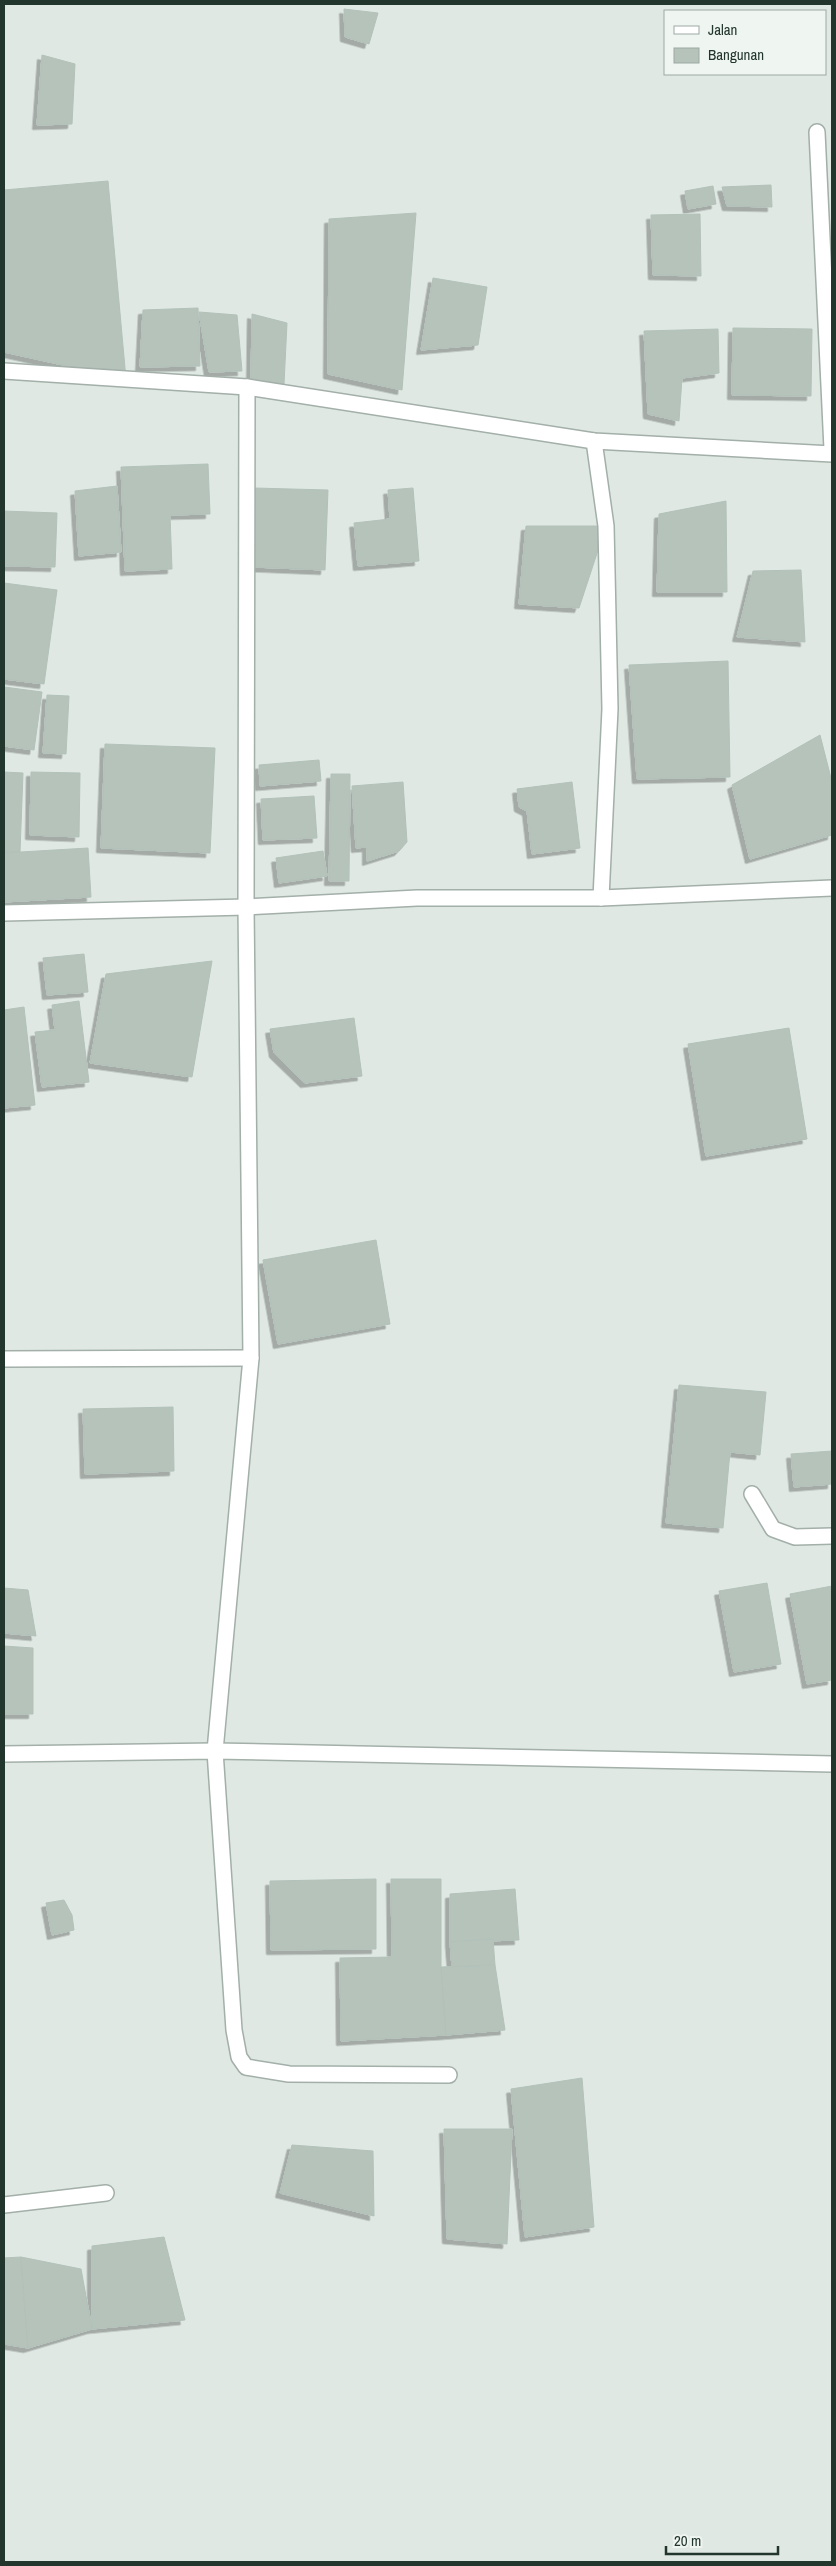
<svg xmlns="http://www.w3.org/2000/svg" width="836" height="2566" font-family="'Archivo Narrow',sans-serif">
	<style>
		.building { fill: #b5c3bb; stroke: #b2c1b9; filter: url(#shadow) }
		.lines { fill: none; stroke-linecap: round; stroke-linejoin: round }
		.minor-casing { stroke: #a3afa9; stroke-width: 18 }
		.minor { stroke: #fff; stroke-width: 15 }
	</style>
	<defs>
		<filter id="shadow"><feDropShadow dx="-4.5" dy="4.5" stdDeviation="0" flood-color="#0004"/></filter>
	</defs>
	<rect width="100%" height="100%" fill="#dfe8e3"/>
	<g class="building">
		<polygon points="344,9 378,13 369,44 345,37"/>
		<polygon points="42,55 75,64 72,124 37,125"/>
		<polygon points="108,181 126,379 4,352 4,190"/>
		<polygon points="771,185 772,207 727,206 722,187"/>
		<polygon points="713,186 716,204 688,209 685,191"/>
		<polygon points="416,213 402,390 328,374 329,219"/>
		<polygon points="700,214 701,276 653,275 651,215"/>
		<polygon points="433,278 487,287 478,345 421,350"/>
		<polygon points="198,308 200,366 140,367 143,310"/>
		<polygon points="199,312 237,315 242,371 209,372"/>
		<polygon points="252,314 287,323 284,384 251,380"/>
		<polygon points="733,328 812,329 811,396 732,395"/>
		<polygon points="718,329 719,373 682,378 679,421 648,414 644,331"/>
		<polygon points="208,464 210,514 170,515 172,569 125,571 121,467"/>
		<polygon points="117,486 121,552 79,556 75,491"/>
		<polygon points="254,488 328,490 325,570 252,567"/>
		<polygon points="413,488 419,561 358,566 354,523 390,519 388,490"/>
		<polygon points="726,501 727,592 657,592 659,514"/>
		<polygon points="4,511 57,513 55,567 4,566"/>
		<polygon points="526,526 606,526 579,608 519,604"/>
		<polygon points="801,570 805,642 737,637 753,571"/>
		<polygon points="4,583 57,590 44,684 4,679"/>
		<polygon points="728,661 730,777 637,779 629,665"/>
		<polygon points="4,687 42,692 34,750 4,746"/>
		<polygon points="47,695 69,696 66,754 43,753"/>
		<polygon points="820,735 832,782 832,835 750,859 732,785"/>
		<polygon points="105,744 215,748 210,853 101,848"/>
		<polygon points="319,760 321,781 260,786 259,765"/>
		<polygon points="4,772 23,773 20,852 4,852"/>
		<polygon points="31,772 80,773 79,837 30,835"/>
		<polygon points="331,774 350,774 349,881 329,881"/>
		<polygon points="403,782 407,842 399,851 367,861 367,847 356,848 352,786"/>
		<polygon points="572,782 580,848 532,854 527,811 519,807 517,789"/>
		<polygon points="314,796 317,838 263,840 261,799"/>
		<polygon points="88,848 91,897 4,902 4,853"/>
		<polygon points="323,851 327,876 279,883 276,858"/>
		<polygon points="84,954 88,992 47,995 43,958"/>
		<polygon points="212,961 192,1077 90,1063 106,974"/>
		<polygon points="79,1001 89,1082 42,1087 35,1032 55,1030 52,1005"/>
		<polygon points="24,1007 35,1105 4,1108 4,1010"/>
		<polygon points="354,1018 362,1076 305,1083 274,1053 270,1029"/>
		<polygon points="789,1028 807,1139 706,1156 688,1044"/>
		<polygon points="376,1240 390,1324 278,1344 263,1260"/>
		<polygon points="679,1385 766,1392 760,1455 730,1452 723,1528 666,1523"/>
		<polygon points="173,1407 174,1471 85,1474 83,1409"/>
		<polygon points="832,1451 832,1484 794,1487 791,1454"/>
		<polygon points="767,1583 781,1664 734,1672 719,1591"/>
		<polygon points="832,1586 832,1680 807,1684 790,1594"/>
		<polygon points="4,1588 28,1590 36,1636 4,1633"/>
		<polygon points="4,1646 33,1648 33,1714 4,1714"/>
		<polygon points="376,1879 376,1949 271,1950 270,1881"/>
		<polygon points="391,1879 441,1879 441,1967 446,2035 341,2041 340,1958 392,1957"/>
		<polygon points="515,1889 519,1940 450,1942 450,1894"/>
		<polygon points="64,1900 72,1915 74,1930 52,1935 46,1903"/>
		<polygon points="493,1939 495,1965 452,1968 450,1942"/>
		<polygon points="495,1965 505,2030 446,2035 441,1967"/>
		<polygon points="582,2078 594,2227 525,2237 511,2089"/>
		<polygon points="444,2129 512,2129 507,2244 447,2239"/>
		<polygon points="292,2145 373,2151 374,2216 280,2193"/>
		<polygon points="164,2237 185,2320 92,2329 92,2246"/>
		<polygon points="21,2257 28,2348 4,2344 4,2258"/>
		<polygon points="21,2257 81,2269 92,2329 28,2348"/>
	</g>
	<g class="lines">
		<defs>
			<g id="minor">
				<polyline points="817,132 832,449"/>
				<polyline points="4,371 247,387 594,441 832,454"/>
				<polyline points="247,387 246,907 251,1358 215,1751 234,2030 239,2057 246,2067 289,2074 449,2075"/>
				<polyline points="594,441 606,526 610,709 601,898"/>
				<polyline points="4,913 246,907 417,898 601,898 832,888"/>
				<polyline points="4,1359 251,1358"/>
				<polyline points="752,1494 773,1529 795,1537 832,1536"/>
				<polyline points="4,1754 215,1751 832,1764"/>
				<polyline points="4,2205 106,2193"/>
			</g>
		</defs>
		<use href="#minor" class="minor-casing"/>
		<use href="#minor" class="minor"/>
	</g>
	<rect width="836" height="2566" fill="none" stroke="#22362e" stroke-width="10"/>
	<rect x="664" y="10" width="162" height="65" fill="#eff5f1" stroke="#9da9a3"/>
	<rect x="674" y="26" width="25" height="8" fill="#ffffff" stroke="#9da9a3"/>
	<text x="708" y="35" font-size="15" fill="#22362e">Jalan</text>
	<rect x="674" y="48" width="25" height="15" fill="#b5c3bb" stroke="#9da9a3"/>
	<text x="708" y="60" font-size="15" fill="#22362e">Bangunan</text>
	<path d="M666 2546v8h112v-8" fill="none" stroke="#22362e" stroke-width="2.5"/>
	<text x="674" y="2546" font-size="15" fill="#22362e" stroke="#eff5f1" stroke-width="4" paint-order="stroke">20 m</text>
</svg>
